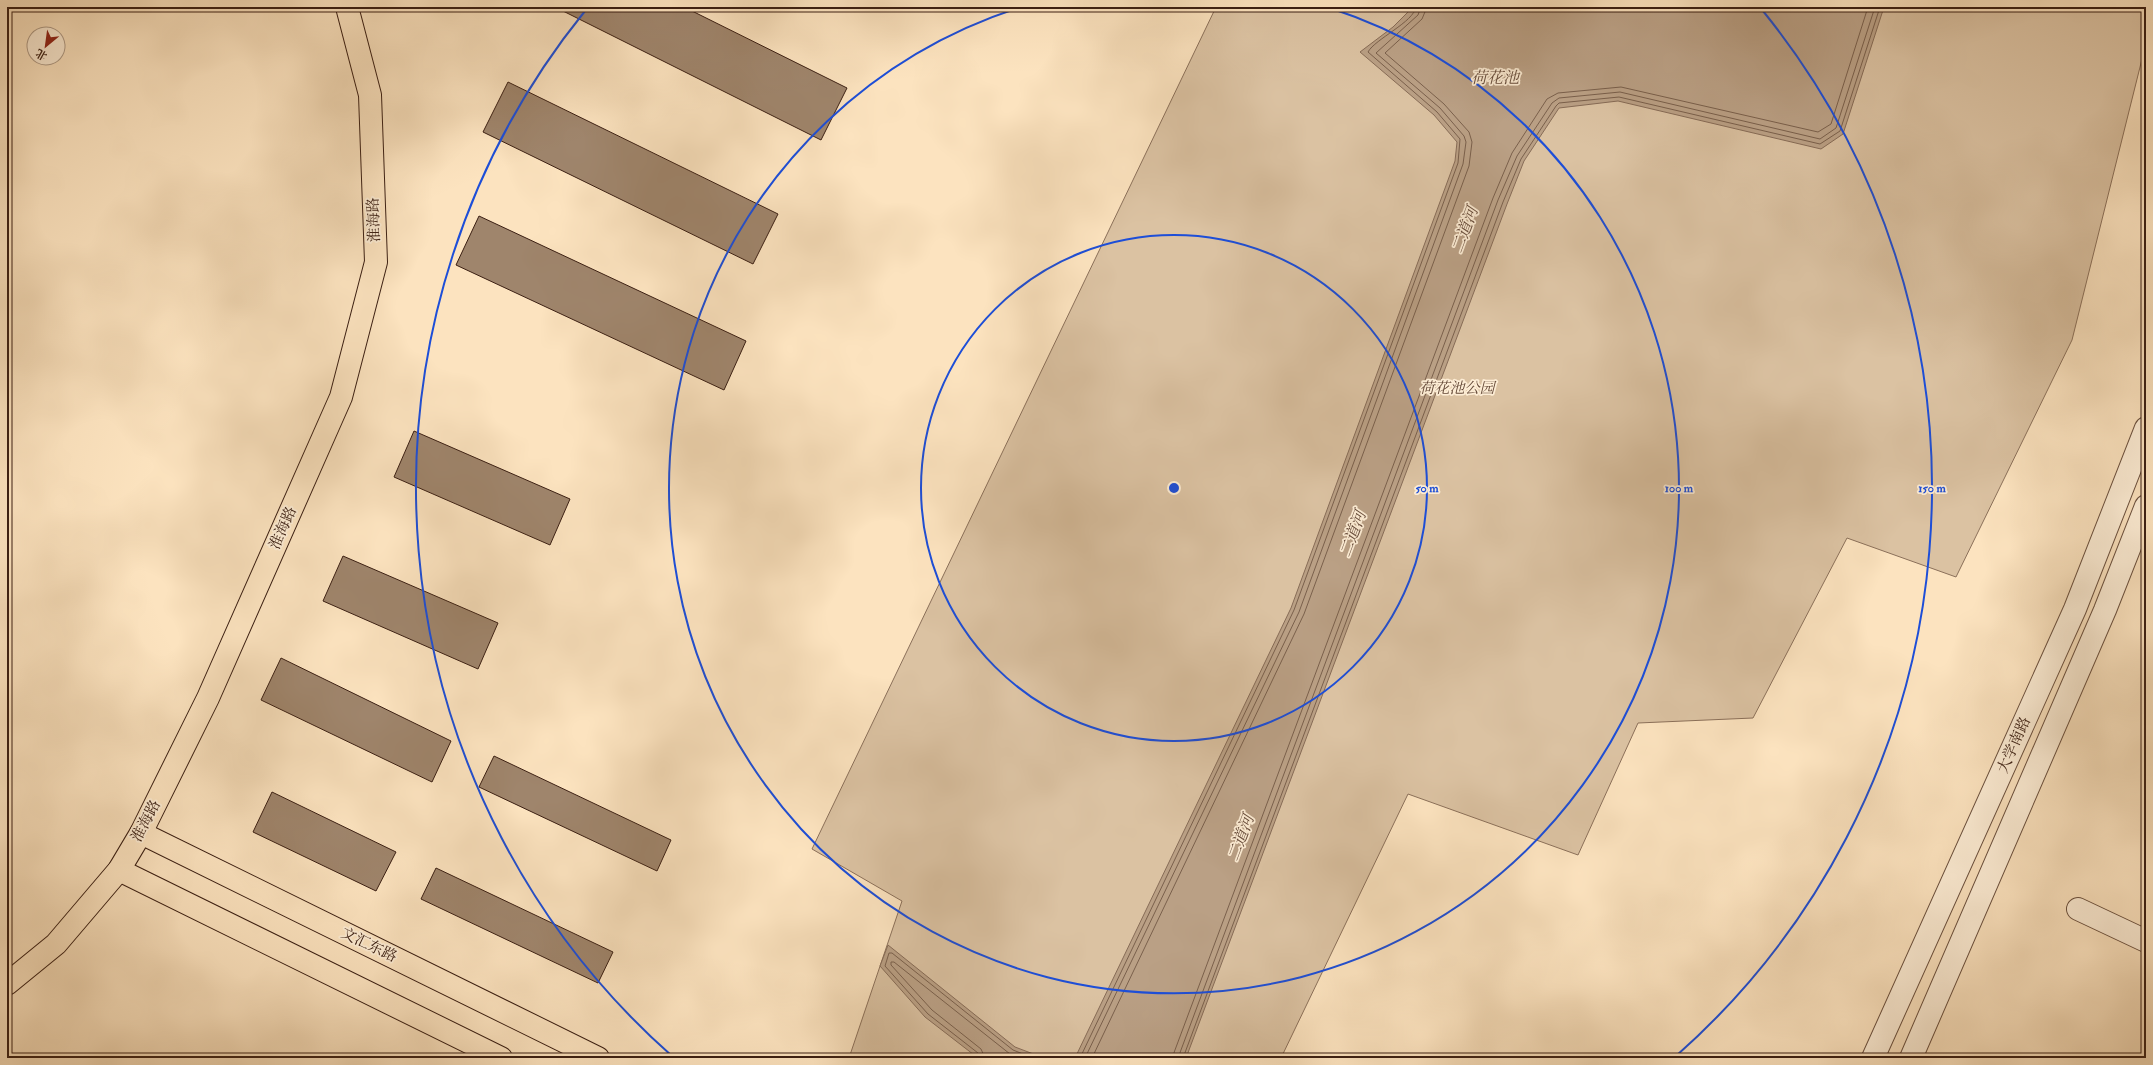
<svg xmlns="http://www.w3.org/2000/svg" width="2153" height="1065" font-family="'IM FELL Double Pica','Noto Serif SC',serif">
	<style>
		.green { fill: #dbc2a2; stroke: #8b705a }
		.water { fill: #baa085; stroke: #876c57 }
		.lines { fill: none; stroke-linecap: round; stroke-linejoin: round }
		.shore { stroke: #7a604c; stroke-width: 1 }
		.building { fill: #9f856c; stroke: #3b1f13 }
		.minor-casing { stroke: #6b503e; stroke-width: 24 }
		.major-casing { stroke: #3b1f13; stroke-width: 24 }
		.minor { stroke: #fdedd5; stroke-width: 22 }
		.major { stroke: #fce3bf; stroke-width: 22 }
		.ring { fill: none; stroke: #1d4ed8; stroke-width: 2 }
		.labels { text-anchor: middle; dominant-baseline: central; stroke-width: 3.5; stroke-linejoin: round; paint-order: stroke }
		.street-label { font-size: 15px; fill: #3b1f13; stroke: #fdedd5 }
		.park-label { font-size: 15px; font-style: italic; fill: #634837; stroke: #fdedd5 }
		.water-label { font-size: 16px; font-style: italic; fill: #674c3b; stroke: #fdedd5 }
		.centre { fill: #1d4ed8; stroke: #fdedd5; stroke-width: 2 }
		.ring-label { font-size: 12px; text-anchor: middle; font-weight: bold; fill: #1d4ed8; stroke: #fdedd5; stroke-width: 3.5; stroke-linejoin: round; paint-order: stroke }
	</style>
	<rect width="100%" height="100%" fill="#fce3bf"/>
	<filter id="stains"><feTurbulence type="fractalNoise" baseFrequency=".005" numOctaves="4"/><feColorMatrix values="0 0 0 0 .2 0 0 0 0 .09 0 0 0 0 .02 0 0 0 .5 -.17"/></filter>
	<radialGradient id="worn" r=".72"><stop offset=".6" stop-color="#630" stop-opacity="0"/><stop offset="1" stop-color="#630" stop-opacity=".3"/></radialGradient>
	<polygon class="green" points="1216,7 2146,7 2146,43 2072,340 1956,577 1847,538 1753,718 1638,723 1578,855 1408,794 1281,1058 849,1058 902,901 812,849"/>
	<g class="water">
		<polygon points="1413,7 1884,7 1843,134 1821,149 1618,101 1559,108 1524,161 1507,204 1186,1058 1075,1058 1291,608 1455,161 1457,142 1434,115 1360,52 1393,27"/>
		<polygon points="888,945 1015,1047 1044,1058 978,1058 925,1017 880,966"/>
	</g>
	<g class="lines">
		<g class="shore">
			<polyline points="980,1058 978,1053 928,1014 885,966 889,953 892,953 1013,1050 1033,1058"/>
			<polyline points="985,1058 981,1049 932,1010 891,965 891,962 894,962 1010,1054 1019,1058"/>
			<path d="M 1080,1058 L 1294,610 L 1458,163 L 1460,139 L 1437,112 L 1368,52 C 1375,39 1414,22 1416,7"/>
			<polyline points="1085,1058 1299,612 1463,164 1466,142 1464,136 1440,108 1376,53 1418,15 1421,7"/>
			<polyline points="1092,1058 1304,614 1469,166 1472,142 1469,132 1444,104 1385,53 1422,19 1427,7"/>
			<polyline points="1172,1058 1493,198 1512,153 1547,99 1558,93 1621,87 1818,132 1831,124 1868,7"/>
			<polyline points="1178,1058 1498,200 1517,156 1552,103 1559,98 1620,92 1820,139 1836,128 1875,7"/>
			<polyline points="1183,1058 1503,202 1521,159 1556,106 1559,103 1619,97 1820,144 1840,131 1880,7"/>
		</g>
	</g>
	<g class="building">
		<polygon points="555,7 684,7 847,88 821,140"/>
		<polygon points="508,82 778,214 753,264 483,132"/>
		<polygon points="479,216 746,341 724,390 456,265"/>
		<polygon points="414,431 570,499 550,545 394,477"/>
		<polygon points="343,556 498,623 478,669 323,601"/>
		<polygon points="281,658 451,741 432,782 261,700"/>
		<polygon points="494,756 671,840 657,871 479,787"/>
		<polygon points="272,792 396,852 376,891 253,832"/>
		<polygon points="436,868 613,952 598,983 421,899"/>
	</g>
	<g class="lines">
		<defs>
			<g id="minor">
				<polyline points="2078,909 2146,941"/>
				<polyline points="1873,1058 2075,609 2146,428"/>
				<polyline points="1911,1058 2105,610 2146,506"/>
			</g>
			<g id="major">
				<polyline points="141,833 598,1058"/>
				<polyline points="119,870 501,1058"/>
				<polyline points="7,984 56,944 119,870 141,833 208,698 341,397 376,262 370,95 347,7"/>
			</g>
		</defs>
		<use href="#minor" class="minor-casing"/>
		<use href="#major" class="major-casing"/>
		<use href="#minor" class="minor"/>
		<use href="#major" class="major"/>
	</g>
	<g class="ring">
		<circle cx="1174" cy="488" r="253"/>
		<path d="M1330 8A505 505 0 1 1 1018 8"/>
		<path d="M672 1056A758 758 0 0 1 585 11M1763 11A758 758 0 0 1 1676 1056"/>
	</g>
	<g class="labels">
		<g class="street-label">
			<text transform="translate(374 220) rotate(-92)">淮海路</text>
			<text transform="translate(283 528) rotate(-66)">淮海路</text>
			<text transform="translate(2014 745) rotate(-66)">大学南路</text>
			<text transform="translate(146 821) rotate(-62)">淮海路</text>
			<text transform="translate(369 945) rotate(26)">文汇东路</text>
		</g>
		<g class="park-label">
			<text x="1457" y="388">荷花池公园</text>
		</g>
		<g class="water-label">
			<text x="1495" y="78">荷花池</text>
			<text transform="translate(1465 230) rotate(-70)">二道河</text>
			<text transform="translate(1353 534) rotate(-70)">二道河</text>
			<text transform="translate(1241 838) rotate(-70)">二道河</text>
		</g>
	</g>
	<circle cx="1174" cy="488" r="6" class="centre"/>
	<g class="ring-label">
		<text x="1427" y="492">50 m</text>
		<text x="1679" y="492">100 m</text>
		<text x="1932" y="492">150 m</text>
	</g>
	<rect width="2153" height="1065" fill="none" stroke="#fce3bf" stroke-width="24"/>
	<rect x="8" y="8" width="2137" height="1049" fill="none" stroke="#3b1f13" stroke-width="2"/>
	<rect x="12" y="12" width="2129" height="1041" fill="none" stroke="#3b1f13"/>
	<g transform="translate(46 46) rotate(209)"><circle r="19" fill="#fdedd5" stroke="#af9b87"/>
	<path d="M0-3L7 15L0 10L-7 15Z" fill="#8f2418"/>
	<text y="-6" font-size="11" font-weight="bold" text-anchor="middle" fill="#3b1f13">北</text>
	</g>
	<rect width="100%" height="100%" filter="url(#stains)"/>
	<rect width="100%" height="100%" fill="url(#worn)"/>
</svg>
